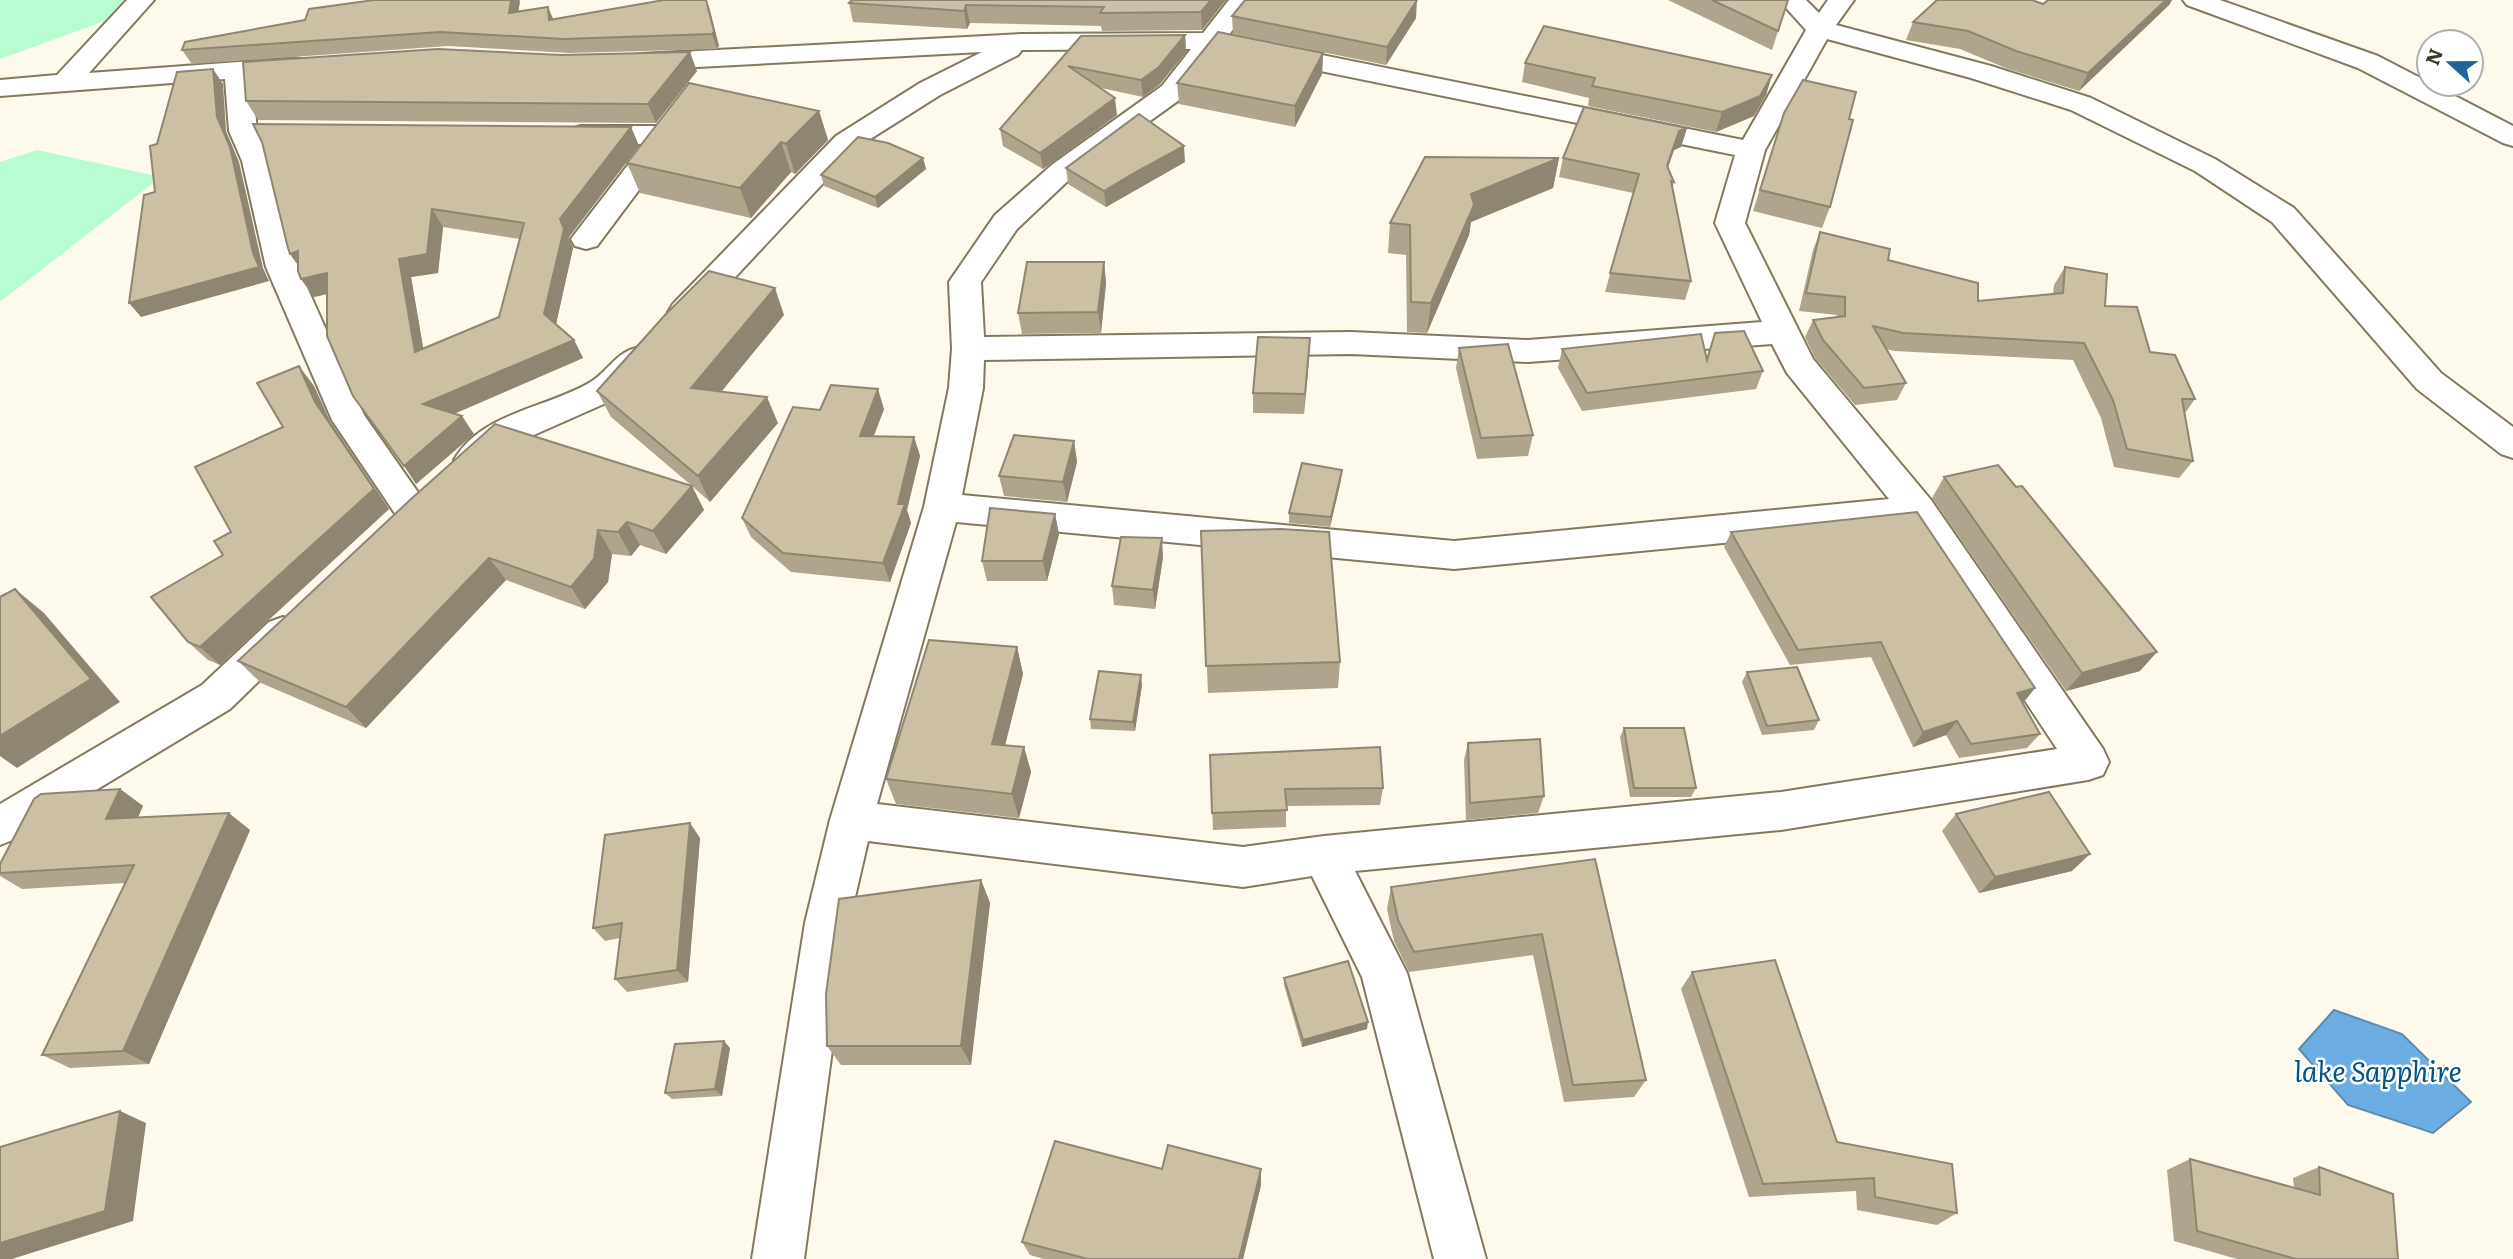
<svg xmlns="http://www.w3.org/2000/svg" width="2513" height="1259" font-family="Literata,serif">
	<style>
		.green { fill: #b8fdd2 }
		.water { fill: #6caee3; stroke: #5e8bac; stroke-width: 2 }
		.lines { fill: none; stroke-linecap: round; stroke-linejoin: round }
		.street-casing { stroke: #83795e; stroke-width: 4 }
		.street { fill: #fff; fill-rule: evenodd }
		.wall { fill: #afa58d; fill-rule: evenodd }
		.shaded-wall { fill: #8e8673 }
		.building { fill: #cbc0a4; stroke: #8e8673; stroke-width: 2; fill-rule: evenodd }
		.labels { text-anchor: middle; dominant-baseline: central; stroke-width: 5; stroke-linejoin: round; paint-order: stroke }
		.near-water-label { font-size: 28px; font-style: italic; fill: #005384; stroke: #fff }
	</style>
	<rect width="100%" height="100%" fill="#fef9ed"/>
	<g class="green">
		<polygon points="0,0 123,0 105,21 0,59"/>
		<polygon points="37,150 161,177 0,302 0,162"/>
	</g>
	<polygon class="water" points="2334,1010 2402,1034 2471,1102 2433,1133 2348,1105 2299,1049"/>
	<g class="lines">
		<defs>
			<g id="street">
				<polygon points="127,0 154,0 89,73 294,58 304,60 308,66 304,72 252,77 257,131 272,161 298,267 364,415 431,511 426,521 413,525 400,521 332,420 266,267 242,161 229,131 225,79 0,96 0,80 57,75"/>
				<path d="M 1229,0 L 1255,0 L 1228,36 L 1743,140 L 1806,30 L 1779,0 L 1806,0 L 1819,13 L 1828,0 L 1854,0 L 1836,25 L 1991,66 L 2091,98 L 2215,159 L 2294,208 L 2441,373 L 2513,427 L 2513,458 L 2501,454 L 2417,389 L 2272,222 L 2195,171 L 2071,110 L 1971,78 L 1827,39 L 1765,150 L 1745,223 L 1813,359 L 1931,500 L 2103,749 L 2109,762 L 2103,775 L 2088,780 L 1781,830 L 1355,871 L 1407,973 L 1486,1259 L 1434,1259 L 1362,977 L 1312,876 L 1243,887 L 868,841 L 849,923 L 804,1259 L 752,1259 L 805,923 L 830,820 L 924,507 L 949,388 L 952,349 L 949,282 L 995,215 L 1053,164 L 1162,86 L 1191,49 L 1022,50 L 1018,55 L 940,95 L 856,148 L 695,320 L 684,323 L 673,320 L 668,312 L 673,304 L 836,136 L 920,83 L 982,52 L 641,70 L 631,68 L 627,62 L 631,56 L 641,54 L 1022,34 L 1203,33 ZM 1217,50 L 1735,155 L 1715,223 L 1762,322 L 1528,340 L 1351,332 L 984,337 L 981,282 L 1017,229 L 1073,176 L 1182,98 ZM 1772,344 L 1787,373 L 1889,499 L 1454,541 L 962,495 L 983,388 L 984,360 L 1351,354 L 1528,362 ZM 956,522 L 1454,569 L 1909,525 L 2057,749 L 1781,792 L 1324,836 L 1243,847 L 877,804 Z"/>
				<polygon points="2183,0 2220,0 2378,56 2513,126 2513,146 2503,143 2358,68 2187,5"/>
				<polygon points="581,126 666,126 676,129 680,135 597,246 586,249 575,246 571,239 644,144 581,144 571,141 567,135 571,129"/>
				<path d="M 636,348 L 648,351 L 653,359 L 615,399 L 509,446 L 484,469 L 472,473 L 460,469 L 454,460 C 481,413 546,408 589,383 C 607,373 615,353 636,348 Z"/>
				<polygon points="283,617 297,622 302,633 297,644 230,709 15,839 0,845 0,804 202,685 269,622"/>
			</g>
		</defs>
		<use href="#street" class="street-casing"/>
		<use href="#street" class="street"/>
	</g>
	<g class="wall">
		<polygon points="664,0 707,0 719,46 717,49 570,53 448,46 192,64 182,50 305,20 520,1 518,12 553,19"/>
		<polygon points="852,0 1226,0 1202,30 1102,31 1101,26 970,23 967,29 853,22 849,3"/>
		<polygon points="1668,0 1788,0 1772,50"/>
		<polygon points="2048,0 2172,0 2169,5 2079,91 2008,69 1960,49 1906,40 1913,22 2043,4"/>
		<polygon points="1232,16 1416,18 1386,65 1233,34"/>
		<polygon points="1185,35 1186,52 1160,84 1143,97 1101,88 1117,115 1043,169 1003,146 1000,129 1081,36"/>
		<polygon points="1323,53 1322,74 1295,127 1179,104 1177,83"/>
		<polygon points="1525,63 1772,75 1766,95 1754,116 1716,132 1588,106 1589,98 1522,82"/>
		<polygon points="697,71 656,123 258,120 246,101"/>
		<polygon points="819,111 828,140 795,174 791,172 751,218 640,193 627,163"/>
		<polygon points="1784,113 1849,119 1830,207 1822,228 1753,211"/>
		<path d="M 631,127 L 639,146 L 569,237 L 573,248 L 556,324 L 574,340 L 583,358 L 454,414 L 474,434 L 416,484 L 327,294 L 314,297 L 301,279 L 298,265 L 290,254 ZM 443,227 L 520,239 L 499,317 L 423,348 L 411,277 L 438,273 Z"/>
		<polygon points="1687,128 1681,147 1674,150 1668,167 1674,182 1672,190 1691,281 1685,300 1605,292 1633,193 1559,177 1563,158"/>
		<polygon points="923,158 926,169 878,208 824,186 821,175"/>
		<polygon points="1559,158 1553,188 1471,222 1469,235 1427,333 1407,332 1406,255 1388,253 1390,223"/>
		<polygon points="1185,162 1106,207 1068,184 1066,168"/>
		<polygon points="1820,232 1888,260 1978,301 2053,294 2054,285 2065,267 2105,306 2195,399 2185,413 2193,461 2179,478 2114,467 2101,418 2073,360 1894,351 1886,349 1906,383 1897,400 1855,405 1815,358 1805,337 1813,320 1837,317 1837,315 1799,311 1813,250"/>
		<polygon points="1104,262 1106,283 1101,333 1022,334 1018,313"/>
		<polygon points="784,315 721,392 778,423 710,502 692,486 704,510 666,554 640,545 631,556 612,554 608,582 585,609 506,580 366,728 261,683 238,661 410,500 692,486 611,417 597,391"/>
		<polygon points="1715,333 1763,371 1756,389 1582,411 1558,368 1562,349 1706,359"/>
		<polygon points="1459,348 1533,435 1528,456 1477,459 1456,368"/>
		<polygon points="1309,358 1304,414 1253,413 1253,393"/>
		<polygon points="314,386 330,421 389,509 220,665 208,660 188,642 231,532 283,427"/>
		<polygon points="884,409 874,436 914,437 920,456 907,510 911,523 890,582 791,572 751,537 742,518 820,410"/>
		<polygon points="1074,441 1077,462 1067,502 1004,496 999,476"/>
		<polygon points="1944,477 2016,487 2140,671 2066,691 1932,498"/>
		<polygon points="1341,480 1330,527 1289,523 1289,513"/>
		<polygon points="1055,514 1059,534 1047,581 987,581 982,561"/>
		<polygon points="1201,531 1340,662 1338,688 1208,693"/>
		<polygon points="1731,532 2035,688 2023,703 2040,734 2027,748 1959,758 1946,735 1913,747 1871,657 1790,665 1724,547"/>
		<polygon points="1163,557 1155,609 1114,605 1112,586"/>
		<polygon points="1017,647 1023,674 1005,745 1024,747 1031,772 1019,818 896,804 886,779"/>
		<polygon points="1747,672 1819,720 1814,730 1762,735 1742,682"/>
		<polygon points="1142,685 1135,731 1091,729 1090,719"/>
		<polygon points="1624,728 1696,788 1691,797 1630,797 1620,737"/>
		<polygon points="1468,743 1544,796 1538,813 1466,820 1464,760"/>
		<polygon points="1210,755 1383,788 1380,805 1286,806 1286,827 1213,830"/>
		<polygon points="120,789 143,806 138,817 250,830 149,1064 70,1068 42,1055 125,883 22,889 0,876 0,864"/>
		<polygon points="1956,814 2072,871 1979,893 1942,831"/>
		<polygon points="700,838 688,982 627,992 615,979 620,938 605,941 593,928"/>
		<polygon points="1595,859 1646,1080 1634,1097 1564,1102 1533,955 1409,972 1394,941 1387,909 1391,887"/>
		<polygon points="981,880 990,903 971,1065 841,1065 827,1046"/>
		<polygon points="1692,972 1837,1142 1957,1213 1937,1225 1857,1210 1856,1191 1749,1197 1681,989"/>
		<polygon points="1284,978 1367,1029 1302,1047 1284,985"/>
		<polygon points="730,1048 722,1096 672,1099 665,1093"/>
		<polygon points="2190,1159 2294,1188 2293,1178 2319,1167 2398,1259 2237,1259 2174,1241 2167,1170"/>
		<polygon points="1162,1169 1261,1185 1243,1259 1044,1259 1030,1255 1022,1242"/>
	</g>
	<g class="shaded-wall">
		<polygon points="511,0 519,0 520,1 516,27 509,13"/>
		<polygon points="706,0 709,7 719,46 717,49 712,34"/>
		<polygon points="1211,0 1226,0 1202,30 1201,12"/>
		<polygon points="1417,0 1416,18 1386,65 1387,47"/>
		<polygon points="2166,0 2172,0 2169,5 2079,91 2088,73"/>
		<polygon points="966,5 970,23 967,29 964,11"/>
		<polygon points="548,7 554,21 549,20"/>
		<polygon points="1185,35 1186,52 1160,84 1143,97 1141,80"/>
		<polygon points="690,52 697,71 656,123 648,104"/>
		<polygon points="1323,53 1322,74 1295,127 1295,106"/>
		<polygon points="213,69 223,84 226,131 239,162 263,268 269,281 141,317 129,303 217,117"/>
		<polygon points="1772,75 1766,95 1754,116 1716,132 1722,112"/>
		<polygon points="1115,98 1117,115 1043,169 1040,153"/>
		<polygon points="819,111 828,140 795,174 786,144"/>
		<polygon points="631,127 639,146 569,237 573,248 554,333 544,314 560,219"/>
		<polygon points="1687,128 1681,147 1674,150 1662,185 1679,131"/>
		<polygon points="781,142 791,172 751,218 740,188"/>
		<polygon points="1184,146 1185,162 1106,207 1104,191 1134,173"/>
		<polygon points="923,158 926,169 878,208 875,197"/>
		<polygon points="1559,158 1553,188 1471,222 1469,235 1427,333 1431,303 1471,194"/>
		<polygon points="432,209 443,227 438,273 411,277 427,370 415,352 399,259"/>
		<polygon points="298,251 303,272 290,254"/>
		<polygon points="1104,262 1106,283 1101,333 1098,312"/>
		<polygon points="327,273 340,291 314,297 301,279"/>
		<polygon points="775,288 784,315 703,414 691,388"/>
		<polygon points="1310,338 1309,358 1304,414 1305,394"/>
		<polygon points="574,340 583,358 435,422 423,404"/>
		<polygon points="299,366 314,386 330,421 389,509 220,665 200,647 315,402"/>
		<polygon points="878,389 884,409 866,455 860,436"/>
		<polygon points="767,397 778,423 710,502 698,476"/>
		<polygon points="462,416 474,434 416,484 404,466"/>
		<polygon points="914,437 920,456 907,510 911,523 890,582 883,563"/>
		<polygon points="1074,441 1077,462 1067,502 1063,482"/>
		<polygon points="1342,470 1341,480 1330,527 1331,517"/>
		<polygon points="692,486 704,510 666,554 653,531"/>
		<polygon points="1055,514 1059,534 1047,581 1043,561"/>
		<polygon points="627,522 640,545 631,556 618,532"/>
		<polygon points="598,530 612,554 608,582 585,609 571,587"/>
		<polygon points="1162,538 1163,557 1155,609 1153,590"/>
		<polygon points="489,558 506,580 366,728 346,707"/>
		<polygon points="15,589 44,613 120,702 17,768 0,756 0,736"/>
		<polygon points="1017,647 1023,674 999,769 992,744"/>
		<polygon points="2157,652 2140,671 2066,691 2082,673"/>
		<polygon points="1141,675 1142,685 1135,731 1133,722"/>
		<polygon points="2035,688 2023,703 2005,708 2017,693"/>
		<polygon points="1957,721 1946,735 1913,747 1923,732"/>
		<polygon points="1024,747 1031,772 1019,818 1012,794"/>
		<polygon points="120,789 143,806 130,835 106,819"/>
		<polygon points="229,813 250,830 149,1064 123,1051"/>
		<polygon points="690,823 700,838 688,982 677,970"/>
		<polygon points="2090,854 2072,871 1979,893 1995,877"/>
		<polygon points="981,880 990,903 971,1065 961,1046"/>
		<polygon points="1368,1022 1367,1029 1302,1047 1303,1040"/>
		<polygon points="724,1041 730,1048 722,1096 715,1089"/>
		<polygon points="120,1111 146,1123 133,1221 12,1259 0,1259 0,1243"/>
		<polygon points="1261,1169 1261,1185 1243,1259 1239,1259"/>
	</g>
	<g class="building">
		<polygon points="374,0 511,0 509,13 548,7 549,20 664,0 706,0 714,31 712,34 564,39 440,32 182,50 185,42 305,20 309,9"/>
		<polygon points="852,0 1211,0 1201,12 1100,13 1104,7 966,5 964,11 849,3"/>
		<polygon points="1245,0 1417,0 1387,47 1232,16"/>
		<polygon points="1712,0 1788,0 1778,31"/>
		<polygon points="1937,0 2032,0 2043,4 2048,0 2166,0 2088,73 2016,51 1968,31 1913,22"/>
		<polygon points="1544,26 1772,75 1760,96 1722,112 1592,86 1595,78 1525,63"/>
		<polygon points="1218,32 1323,53 1295,106 1177,83"/>
		<polygon points="1185,35 1159,67 1141,80 1068,66 1115,98 1040,153 1000,129 1081,36"/>
		<polygon points="438,49 561,55 690,52 648,104 246,101 243,62"/>
		<polygon points="213,69 217,117 230,147 253,253 259,267 129,303 144,195 155,192 150,146 157,144 177,72"/>
		<polygon points="1803,80 1856,92 1849,119 1853,120 1830,207 1760,190 1784,113"/>
		<polygon points="689,83 819,111 786,144 781,142 740,188 627,163"/>
		<polygon points="1584,107 1687,128 1679,131 1667,166 1674,182 1671,181 1691,281 1610,273 1639,174 1563,158"/>
		<polygon points="1139,114 1184,146 1134,173 1104,191 1066,168"/>
		<path d="M 253,124 L 631,127 L 560,219 L 564,229 L 544,314 L 574,340 L 423,404 L 462,416 L 404,466 L 353,396 L 327,336 L 327,273 L 301,279 L 298,271 L 298,251 L 290,254 L 288,248 L 262,142 ZM 432,209 L 524,223 L 499,317 L 415,352 L 399,259 L 427,254 Z"/>
		<polygon points="858,137 888,143 923,158 875,197 821,175"/>
		<polygon points="1425,157 1559,158 1471,194 1474,205 1431,303 1411,302 1410,225 1390,223"/>
		<polygon points="1820,232 1890,249 1888,260 1978,283 1978,301 2063,293 2065,267 2107,274 2105,306 2137,307 2150,352 2175,355 2195,399 2182,399 2193,461 2127,449 2113,400 2084,343 1903,333 1873,326 1906,383 1864,388 1823,340 1813,320 1845,316 1845,297 1806,293"/>
		<polygon points="1027,262 1104,262 1098,312 1018,313"/>
		<polygon points="709,271 775,288 691,388 767,397 698,476 597,391 665,315"/>
		<polygon points="1744,331 1763,371 1587,393 1562,349 1701,334 1707,360 1715,333"/>
		<polygon points="1258,337 1310,338 1305,394 1253,393"/>
		<polygon points="1508,344 1533,435 1481,438 1459,348"/>
		<polygon points="299,366 315,402 374,489 200,647 188,642 151,597 223,555 214,541 231,532 195,467 283,427 257,383"/>
		<polygon points="831,385 878,389 860,436 914,437 898,504 905,504 883,563 783,553 742,518 793,407 820,410"/>
		<polygon points="495,424 692,486 653,531 627,522 618,532 598,530 594,559 571,587 489,558 346,707 238,661 410,500"/>
		<polygon points="1014,435 1074,441 1063,482 999,476"/>
		<polygon points="1302,463 1342,470 1331,517 1289,513"/>
		<polygon points="1998,465 2016,487 2022,486 2157,652 2082,673 1944,477"/>
		<polygon points="990,508 1055,514 1043,561 982,561"/>
		<polygon points="1917,512 2035,688 2017,693 2040,734 1971,744 1957,721 1923,732 1881,642 1798,650 1731,532"/>
		<polygon points="1281,529 1329,532 1340,662 1206,666 1201,531"/>
		<polygon points="1121,537 1162,538 1153,590 1112,586"/>
		<polygon points="15,589 91,679 0,736 0,597"/>
		<polygon points="929,640 1017,647 992,744 1024,747 1012,794 886,779"/>
		<polygon points="1797,667 1819,720 1767,726 1747,672"/>
		<polygon points="1099,671 1141,675 1133,722 1090,719"/>
		<polygon points="1624,728 1684,728 1696,788 1634,788"/>
		<polygon points="1540,739 1544,796 1470,803 1468,743"/>
		<polygon points="1380,747 1383,788 1285,789 1287,810 1212,813 1210,755"/>
		<polygon points="120,789 106,819 229,813 123,1051 42,1055 134,865 0,873 0,864 34,799 41,794"/>
		<polygon points="2049,792 2090,854 1995,877 1956,814"/>
		<polygon points="690,823 677,970 615,979 622,923 593,928 605,835"/>
		<polygon points="1595,859 1646,1080 1573,1085 1542,934 1414,952 1398,920 1391,887"/>
		<polygon points="981,880 961,1046 827,1046 826,994 839,899"/>
		<polygon points="1775,960 1837,1142 1952,1164 1957,1213 1875,1197 1874,1178 1763,1184 1692,972"/>
		<polygon points="1348,961 1368,1022 1303,1040 1284,978"/>
		<polygon points="724,1041 715,1089 665,1093 675,1044"/>
		<polygon points="120,1111 105,1211 0,1243 0,1147"/>
		<polygon points="1055,1141 1162,1169 1168,1145 1261,1169 1239,1259 1088,1259 1022,1242"/>
		<polygon points="2190,1159 2320,1195 2319,1167 2393,1194 2398,1259 2296,1259 2197,1231"/>
	</g>
	<g class="labels">
		<g class="near-water-label">
			<text x="2378" y="1070">lake Sapphire</text>
		</g>
	</g>
	<g transform="translate(2450 63) rotate(291)"><circle r="33" fill="#ffffff" stroke="#b1afab" stroke-width="2"/>
	<path d="M0-5L12 26L0 18L-12 26Z" fill="#226399"/>
	<text y="-10" font-size="19" font-weight="bold" text-anchor="middle" fill="#3d382d">N</text>
	</g>
</svg>
